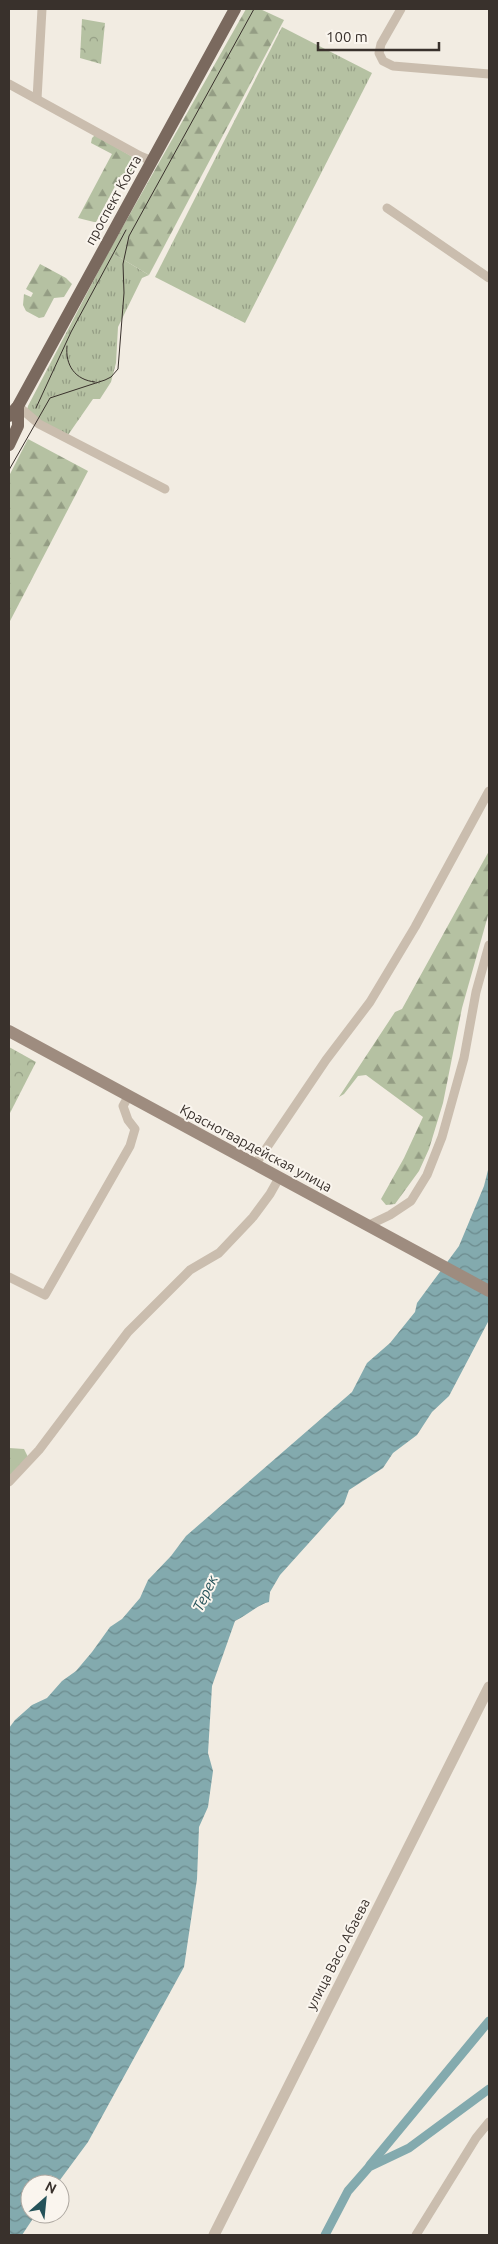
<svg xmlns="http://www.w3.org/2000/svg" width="498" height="2244" font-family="Ubuntu,sans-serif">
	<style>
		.grass { fill: url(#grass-tufts) }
		.forest { fill: url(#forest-firs) }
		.park { fill: url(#park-crowns) }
		.water { fill: url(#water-waves) }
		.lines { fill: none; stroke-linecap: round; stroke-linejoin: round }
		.canal { stroke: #83aaae; stroke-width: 9 }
		.minor { stroke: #cabdae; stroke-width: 9 }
		.tertiary { stroke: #cabdae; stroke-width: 11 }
		.secondary { stroke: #9e8c7f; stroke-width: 12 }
		.primary { stroke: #7a695e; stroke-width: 12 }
		.tram { stroke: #39312c; stroke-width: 1 }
		.labels { text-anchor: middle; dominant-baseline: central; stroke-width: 4; stroke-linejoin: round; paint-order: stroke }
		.street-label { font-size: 14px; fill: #39312c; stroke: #faf5ee }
		.water-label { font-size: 15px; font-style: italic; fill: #245259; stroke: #faf5ee }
	</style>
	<defs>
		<pattern id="grass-tufts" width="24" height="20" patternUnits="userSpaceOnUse" patternTransform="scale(1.25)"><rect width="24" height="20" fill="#b5c1a2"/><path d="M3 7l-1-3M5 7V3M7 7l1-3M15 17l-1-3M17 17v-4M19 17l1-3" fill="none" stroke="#949d84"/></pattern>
		<pattern id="forest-firs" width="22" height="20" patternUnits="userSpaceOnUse" patternTransform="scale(1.25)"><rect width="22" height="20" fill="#b5c1a2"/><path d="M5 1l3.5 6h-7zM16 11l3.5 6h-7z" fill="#949d84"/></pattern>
		<pattern id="park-crowns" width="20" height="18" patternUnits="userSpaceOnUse" patternTransform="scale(1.25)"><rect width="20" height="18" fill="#b5c1a2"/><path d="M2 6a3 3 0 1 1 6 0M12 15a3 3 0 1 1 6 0" fill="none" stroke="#949d84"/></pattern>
		<pattern id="water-waves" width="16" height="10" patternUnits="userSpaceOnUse" patternTransform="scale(1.25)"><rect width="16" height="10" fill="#83aaae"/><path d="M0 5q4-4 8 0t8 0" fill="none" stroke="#6c8b8e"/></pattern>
	</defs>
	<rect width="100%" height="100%" fill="#f2ece2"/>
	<g class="grass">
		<polygon points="282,27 372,73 245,323 155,277"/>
		<polygon points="109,251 149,275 142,278 118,327 116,363 111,382 100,399 93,399 68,435 43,424 27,410 28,406"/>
	</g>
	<g class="forest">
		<polygon points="246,9 260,9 284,20 149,275 109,251"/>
		<polygon points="95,135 131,156 138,162 131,173 126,176 121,175 96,222 94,222 78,218 112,154 91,143 92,138"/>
		<polygon points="40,264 66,278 72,284 64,297 54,298 44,317 39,318 26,311 23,305 24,294 31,297 33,293 26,289"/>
		<polygon points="28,439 88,471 9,623 9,476"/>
		<polygon points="489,851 489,912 462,1008 443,1103 429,1149 419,1171 395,1204 386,1205 381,1199 404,1158 423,1117 366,1075 358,1076 344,1094 339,1097 395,1012 402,1009"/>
		<polygon points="9,1448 24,1449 28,1457 9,1482"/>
	</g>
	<g class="park">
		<polygon points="82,19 105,23 101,64 80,58"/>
		<polygon points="9,1047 36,1062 9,1115"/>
	</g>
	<path class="water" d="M 489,1166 L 489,1320 L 449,1396 L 432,1412 L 417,1435 L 393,1453 L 383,1468 L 349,1490 L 344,1504 L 280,1575 L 270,1592 L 269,1602 C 259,1604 246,1616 235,1621 L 212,1686 L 208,1753 L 213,1771 L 208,1807 L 199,1827 L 197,1879 L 184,1967 L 88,2142 L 57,2184 L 30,2184 L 30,2214 L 36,2214 L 22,2235 L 9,2235 L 9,1728 L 15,1720 L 32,1705 L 47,1698 L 62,1681 L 76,1671 L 92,1652 L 110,1627 L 122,1619 L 140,1598 L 148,1580 L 171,1556 L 186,1536 L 352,1392 L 367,1363 L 390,1343 L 415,1312 L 417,1303 L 459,1246 L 484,1186 Z"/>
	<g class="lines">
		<g class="canal">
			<polyline points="370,2165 489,2021"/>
			<polyline points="325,2235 348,2191 369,2167 409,2148 489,2089"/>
		</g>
		<g class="minor">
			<polyline points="401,9 381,44 379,53 383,61 393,66 489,74"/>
			<polyline points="9,84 140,156 152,161"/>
			<polyline points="37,99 42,9"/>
			<polyline points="387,208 489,278"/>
			<polyline points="18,406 39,424 165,489"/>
			<polyline points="255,1165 326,1060 370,1002 415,927 489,791"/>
			<polyline points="367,1226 390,1215 411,1201 427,1175 442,1137 464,1058 476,992 489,945"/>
			<polyline points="9,1277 45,1295 130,1146 135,1129 128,1120 123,1106 128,1097"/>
			<polyline points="9,1482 39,1450 128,1332 190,1270 219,1253 253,1217 270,1194 279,1178"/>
			<polyline points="416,2235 476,2138 489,2122"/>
		</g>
		<polyline class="tertiary" points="214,2235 489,1687"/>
		<polyline class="secondary" points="9,1031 489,1291"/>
		<g class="primary">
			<polyline points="9,416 18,406 235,9"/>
			<polyline points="9,445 18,426 18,406"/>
		</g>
		<g class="tram">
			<path d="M 67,346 C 65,365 75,380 95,382"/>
			<polyline points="36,408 71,332 126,230"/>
			<polyline points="9,470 50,398 105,380 111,377 118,369 124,293 123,264 129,236 254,9"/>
		</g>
	</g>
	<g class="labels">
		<g class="street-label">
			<text transform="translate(113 200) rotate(-61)">проспект Коста</text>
			<text transform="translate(256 1148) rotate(28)">Красногвардейская улица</text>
			<text transform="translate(338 1954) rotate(-63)">улица Васо Абаева</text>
		</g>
		<g class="water-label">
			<text transform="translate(205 1593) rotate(-64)">Терек</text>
		</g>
	</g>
	<rect width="498" height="2244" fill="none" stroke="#39312c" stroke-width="20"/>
	<g transform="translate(45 2199) rotate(27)"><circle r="24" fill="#faf5ee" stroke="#ada7a0"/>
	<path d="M0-4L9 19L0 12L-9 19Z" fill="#245259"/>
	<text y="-8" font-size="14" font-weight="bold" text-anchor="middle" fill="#39312c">N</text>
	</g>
	<path d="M318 42v8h121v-8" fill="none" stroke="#39312c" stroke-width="2.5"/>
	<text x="326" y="42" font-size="15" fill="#39312c" stroke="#faf5ee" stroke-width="4" paint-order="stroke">100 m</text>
</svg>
